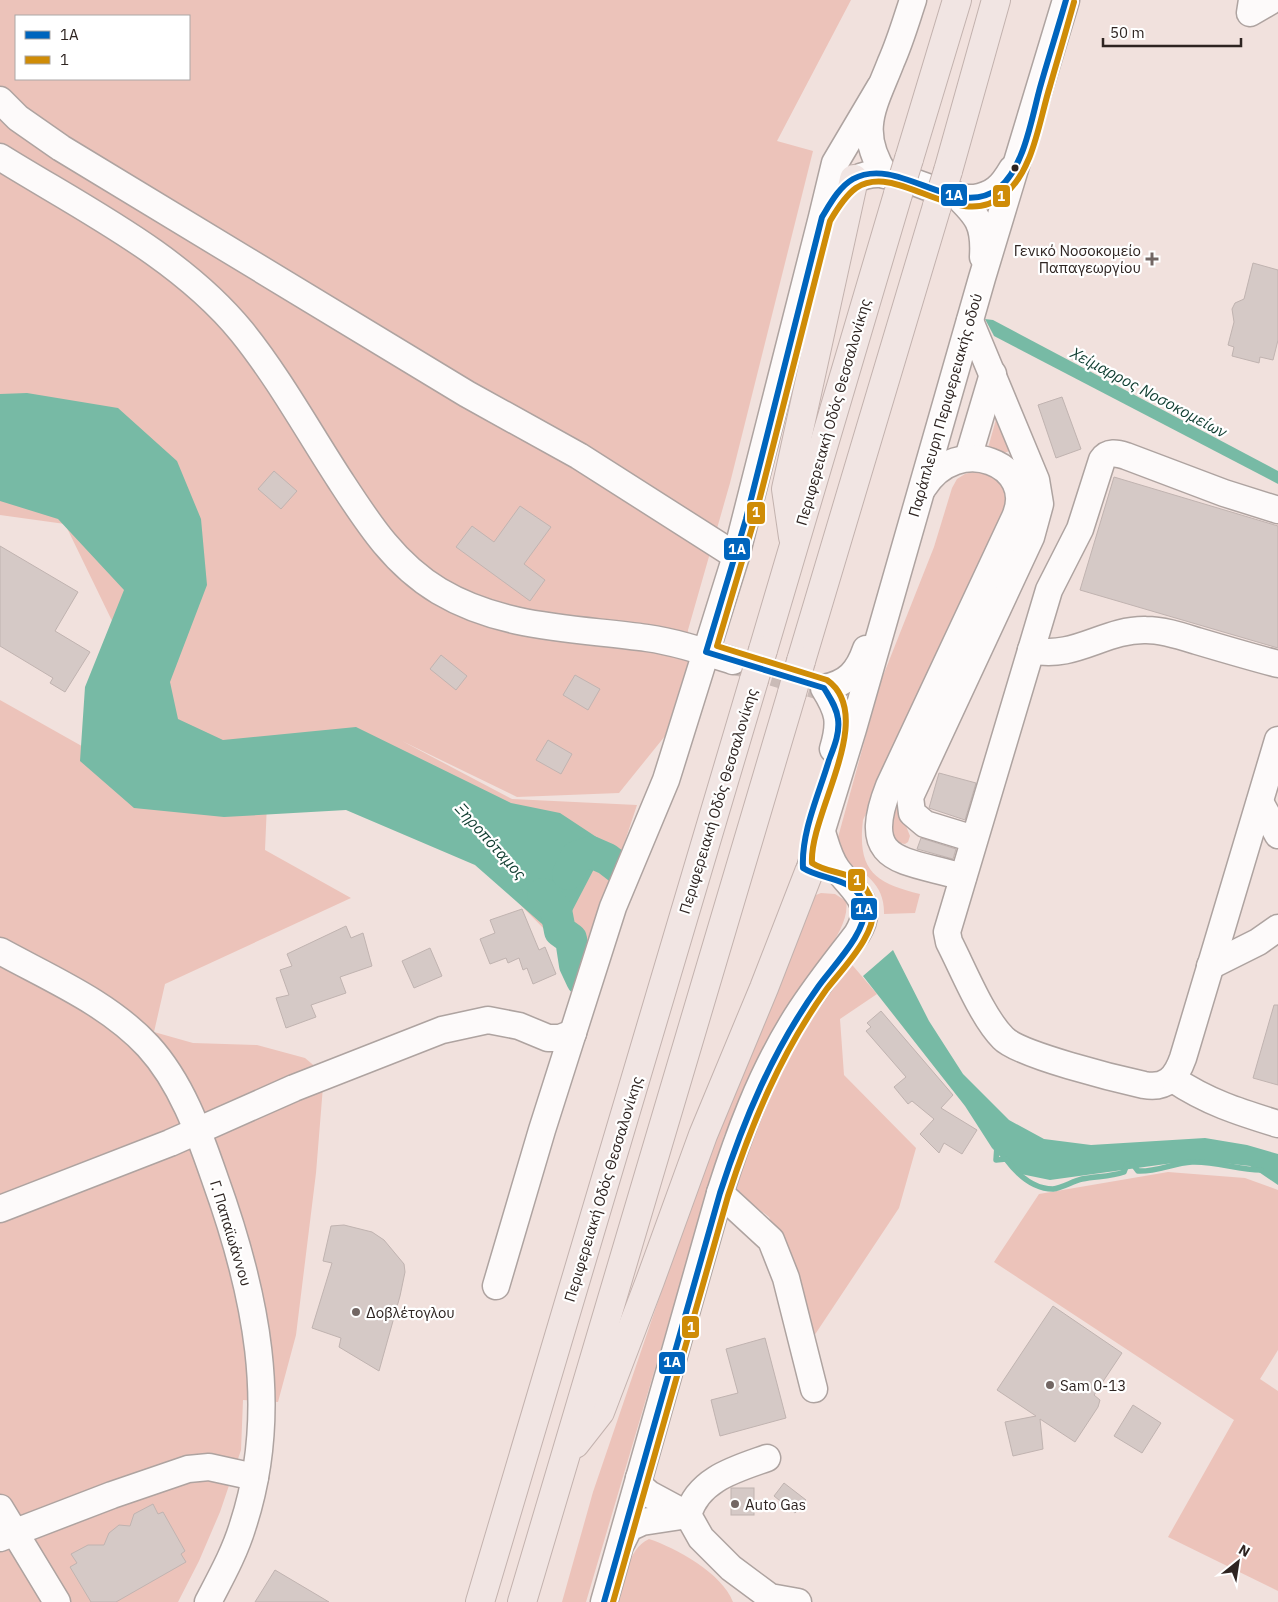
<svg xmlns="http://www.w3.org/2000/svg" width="1278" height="1602" font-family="'IBM Plex Sans',sans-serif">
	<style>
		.green { fill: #ecc3ba; fill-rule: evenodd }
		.water { fill: #77baa5 }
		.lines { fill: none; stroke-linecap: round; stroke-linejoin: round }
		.stream { stroke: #77baa5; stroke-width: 5.5 }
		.river { stroke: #77baa5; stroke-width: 32 }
		.building { fill: #d5c9c6; stroke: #c0b3b0 }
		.minor-tunnel { stroke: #cabbb7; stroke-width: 26; stroke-dasharray: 26 13; stroke-linecap: butt }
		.minor-casing { stroke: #aea3a0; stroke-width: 29 }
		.highway-casing { stroke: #c3b2ae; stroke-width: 30 }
		.minor { stroke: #fdfafa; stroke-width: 26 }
		.highway { stroke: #f1e5e3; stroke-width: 28 }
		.highway-bridge-casing { stroke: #c3b2ae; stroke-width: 30; stroke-linecap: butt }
		.highway-bridge { stroke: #f1e5e3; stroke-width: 28 }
		.bus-1-casing { stroke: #fff; stroke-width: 10 }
		.bus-2-casing { stroke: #fff; stroke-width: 10 }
		.bus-1 { stroke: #0065bd; stroke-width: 6 }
		.bus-2 { stroke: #cf8c07; stroke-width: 6 }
		.bus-dot { fill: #2e2421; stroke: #fff; stroke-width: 2 }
		.poi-dot { fill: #726663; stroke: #fff; stroke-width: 2 }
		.labels { text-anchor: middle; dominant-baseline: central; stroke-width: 4.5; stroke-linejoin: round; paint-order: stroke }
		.poi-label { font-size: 15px; fill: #2e2421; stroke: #fff; text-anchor: start }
		.street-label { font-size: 15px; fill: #2e2421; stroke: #fff }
		.water-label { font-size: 16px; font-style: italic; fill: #0f3d30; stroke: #fff }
		.line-badge { stroke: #fff; stroke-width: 2 }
		.badge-label { font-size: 14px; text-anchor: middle; font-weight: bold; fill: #fff }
	</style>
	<rect width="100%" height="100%" fill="#f1e1dd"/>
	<g class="green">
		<path d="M 0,0 L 851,0 L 777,141 L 813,151 L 730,483 L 688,630 L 690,657 L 665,736 L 619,793 L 517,797 L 402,741 L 512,799 L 637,805 L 579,979 L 551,936 L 422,805 L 268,780 L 265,850 L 351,898 L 165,984 L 154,1032 L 193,1043 L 257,1045 L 305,1058 L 324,1074 L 316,1173 L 296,1335 L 278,1402 L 243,1400 L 241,1450 L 220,1512 L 199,1561 L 178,1602 L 0,1602 L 0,700 L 103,758 L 116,629 L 65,524 L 0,515 ZM 16,16 L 189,16 L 189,79 L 16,79 Z"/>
		<polygon points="998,412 1012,450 1004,453 988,448"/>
		<path d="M 977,471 L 994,474 L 1010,499 L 863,820 C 857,871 875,883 920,894 L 915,913 L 884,914 C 885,885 865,872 842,860 L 837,841 L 881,681 L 934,547 L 952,488 L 957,479 L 965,474 Z"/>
		<path d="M 898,806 L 910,836 L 908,842 L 905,844 L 899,843 C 889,832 890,818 898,806 Z"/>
		<path d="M 821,893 L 835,894 L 846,901 C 852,929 807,976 792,999 C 777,1022 762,1047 752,1072 C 743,1094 737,1116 724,1135 L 586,1602 L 562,1602 L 593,1492 L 711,1146 L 798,939 L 811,903 L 816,895 Z"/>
		<polygon points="848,960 877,994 840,1019 844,1075 916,1148 899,1208 814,1336 787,1254 769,1217 729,1186 787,1045"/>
		<polygon points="1168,1172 1245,1178 1278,1190 1278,1350 1260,1379 1278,1391 1278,1591 1168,1537 1234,1420 994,1262 1039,1194"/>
		<path d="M 649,1539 C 676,1548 722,1573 733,1602 L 619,1602 C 626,1581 626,1550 649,1539 Z"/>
	</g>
	<g class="water">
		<polygon points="985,319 993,320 1278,471 1278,484 994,336"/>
		<polygon points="27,393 118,408 177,461 201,519 207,585 170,682 178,719 223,740 356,727 511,803 560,813 607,844 558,938 475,865 346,810 224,817 134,808 80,761 85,687 124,590 58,519 0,501 0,394"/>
		<polygon points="893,950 929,1021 963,1074 1009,1120 1044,1139 1091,1145 1205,1138 1247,1145 1278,1154 1278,1185 1250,1166 1195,1160 1050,1180 1016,1173 992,1148 965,1106 863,976"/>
	</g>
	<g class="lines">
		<g class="stream">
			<path d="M 997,1146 L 996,1160 L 1006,1159 C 1017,1174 1033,1189 1053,1189 C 1062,1188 1073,1181 1082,1179 C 1097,1176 1110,1177 1124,1172 L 1127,1164"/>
			<path d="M 1132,1163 L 1138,1171 C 1157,1172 1173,1163 1192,1162 C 1216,1161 1238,1170 1261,1170"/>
		</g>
		<g class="river">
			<polyline points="568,874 576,857 591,852 607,859 620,869"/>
			<polyline points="543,894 556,910 560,931 571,939 575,965 582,980"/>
		</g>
	</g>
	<g class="building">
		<polygon points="1253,263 1278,270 1278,340 1273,360 1260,357 1259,363 1232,356 1234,347 1228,345 1234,322 1232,309 1235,303 1244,299"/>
		<polygon points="1062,397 1081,449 1056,458 1038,405"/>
		<polygon points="274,471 297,491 281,509 258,489"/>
		<polygon points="1114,477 1278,526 1278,648 1080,590"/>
		<polygon points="520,506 551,527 524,564 545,580 530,601 456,547 472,526 494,542"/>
		<polygon points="0,546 78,592 55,631 90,652 65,692 50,683 53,678 0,646"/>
		<polygon points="441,655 467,676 456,690 430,669"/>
		<polygon points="575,675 600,689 588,710 563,695"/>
		<polygon points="548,740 572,754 561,774 536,760"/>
		<polygon points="939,773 976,783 965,820 929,808"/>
		<polygon points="921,838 956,849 953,859 917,849"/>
		<polygon points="522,909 539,950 545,947 556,974 533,984 527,968 523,970 519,958 508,963 506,958 490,964 480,939 495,933 490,920"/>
		<polygon points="346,926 351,938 363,933 372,966 340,977 346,993 311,1005 316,1017 286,1028 276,998 289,995 280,970 292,966 287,954"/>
		<polygon points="430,948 442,976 414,988 402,961"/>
		<polygon points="1274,1005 1278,1005 1278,1085 1253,1078"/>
		<polygon points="881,1011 953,1095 941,1108 977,1130 962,1154 944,1143 939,1153 920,1134 934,1119 912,1101 908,1104 894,1087 906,1077 866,1031 871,1027 867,1023"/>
		<polygon points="344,1225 372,1232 384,1240 404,1264 405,1272 400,1296 379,1371 339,1347 341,1338 312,1328 332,1263 323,1261 331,1226"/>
		<polygon points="1053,1306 1122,1353 1094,1395 1100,1400 1098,1407 1075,1442 1040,1419 1043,1449 1013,1456 1005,1422 1036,1416 997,1390"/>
		<polygon points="765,1338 786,1418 720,1436 711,1400 738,1393 726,1349"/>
		<polygon points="1133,1405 1161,1423 1142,1453 1114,1436"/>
		<polygon points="784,1483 806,1500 795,1513 774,1496"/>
		<rect x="731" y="1488" width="23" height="27"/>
		<polygon points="153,1504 158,1514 163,1512 185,1551 181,1554 186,1562 116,1602 91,1602 70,1567 77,1563 71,1554 88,1545 104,1545 109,1533 119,1525 130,1526 134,1514"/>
		<polygon points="275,1570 329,1602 255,1602"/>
	</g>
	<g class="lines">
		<polyline class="minor-tunnel" points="736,662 824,688"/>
		<defs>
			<g id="minor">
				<polyline points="1252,0 1250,13 1269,2"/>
				<polyline points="0,100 18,118 61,148 467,394 579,456 736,556"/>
				<path d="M 0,157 C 82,208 180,256 242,332 C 279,378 308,431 340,480 C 368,523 394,564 439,591 C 503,629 575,628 647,638 C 676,642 705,652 733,661"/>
				<path d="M 885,175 C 856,130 874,106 891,62 C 900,42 906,21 913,0"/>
				<path d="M 839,194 C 876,146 930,200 974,198 C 994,195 1002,186 1012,169"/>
				<path d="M 956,195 C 978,216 985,225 983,257"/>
				<polyline points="970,321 1036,480 1040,504 1031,537 910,797 912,813 925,824 974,839"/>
				<polyline points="968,458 993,374"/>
				<path d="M 923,488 C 958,431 1038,465 1015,517 L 889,786 C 858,865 903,859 963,877"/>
				<path d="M 1278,510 L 1224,493 L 1126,456 C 1117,453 1108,451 1102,460 L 1080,529 L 1049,590 L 947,932 L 949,942 C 963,969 982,1017 1003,1038 C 1019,1055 1117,1079 1144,1085 C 1166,1089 1176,1078 1183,1058 L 1278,740"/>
				<path d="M 1031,650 C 1075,660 1104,629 1146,630 C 1163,630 1181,636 1197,641 C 1224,649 1251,657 1278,664"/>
				<path d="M 833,749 C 841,722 839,712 824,688 C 848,683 858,672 866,649"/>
				<polyline points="1260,802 1278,835"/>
				<polyline points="809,872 853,729 982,278 1066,0"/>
				<path d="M 0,951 C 51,979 108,1003 148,1046 C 182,1083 199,1133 215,1179 C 255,1290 281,1409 243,1525 C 235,1552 221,1577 208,1602"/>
				<polyline points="1210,966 1258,942 1278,928"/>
				<path d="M 1173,1079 C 1207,1102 1239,1112 1278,1124"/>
				<polyline points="720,1193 771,1240 786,1278 814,1389"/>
				<polyline points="0,1209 170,1143 294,1088 442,1030 488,1020 519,1026 548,1038 560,1038 573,1033"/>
				<polyline points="496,1286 542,1130 613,907 666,780 736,556 822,217 835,163 880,87"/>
				<polyline points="639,1478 641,1487 649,1494 688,1515 701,1538 731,1568 770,1597 798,1602"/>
				<polyline points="0,1508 57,1602"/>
				<path d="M 688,1515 C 698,1479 736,1469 767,1458"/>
				<polyline points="0,1538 112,1495 188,1469 209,1467 255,1477"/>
				<polyline points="622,1542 629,1528 642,1522 688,1515"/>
				<path d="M 604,1602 L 720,1193 C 739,1133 760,1077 792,1024 C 811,992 835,963 857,934 C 876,903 854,892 837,869 C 829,858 826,845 822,832"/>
			</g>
			<g id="highway">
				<polyline points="909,159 957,0"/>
				<polyline points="948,171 996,0"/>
				<polyline points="793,537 786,489 854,179"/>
				<polyline points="763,650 898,194"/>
				<polyline points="801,661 937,206"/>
				<polyline points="575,1444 600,1412 650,1281 703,1135 764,988 809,872"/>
				<polyline points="480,1602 754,680"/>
				<polyline points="522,1602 792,693"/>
			</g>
		</defs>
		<use href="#minor" class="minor-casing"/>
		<use href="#highway" class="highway-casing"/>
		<use href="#minor" class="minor"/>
		<use href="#highway" class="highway"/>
		<defs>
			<g id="highway-bridge">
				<polyline points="898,194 909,159"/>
				<polyline points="937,206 948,171"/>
				<polyline points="754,680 763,650"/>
				<polyline points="792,693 801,661"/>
			</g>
		</defs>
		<use href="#highway-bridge" class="highway-bridge-casing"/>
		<use href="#highway-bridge" class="highway-bridge"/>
		<defs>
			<path id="bus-1" d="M 604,1602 L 720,1193 C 744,1119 773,1050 818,987 C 831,968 869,931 864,906 C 858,877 823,881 803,868 C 801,832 819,794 829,760 C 834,747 840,733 838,719 C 837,708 830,698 824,688 L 706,652 L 746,519 L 822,217 C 830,204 839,187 853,179 C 899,154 956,222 999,188 C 1025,167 1032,115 1041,84 C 1049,56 1058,28 1066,0"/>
			<path id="bus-2" d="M 613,1602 L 728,1196 C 752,1122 781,1053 826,990 C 842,969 881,931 872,902 C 861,867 835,878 812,863 C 809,814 878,716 827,680 L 717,646 L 754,521 L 830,221 C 837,209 845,196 856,188 C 899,160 959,235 1005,194 C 1034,169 1039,121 1050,86 C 1058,58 1066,31 1074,2"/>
		</defs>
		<use href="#bus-1" class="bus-1-casing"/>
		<use href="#bus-2" class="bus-2-casing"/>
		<use href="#bus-1" class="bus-1"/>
		<use href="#bus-2" class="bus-2"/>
	</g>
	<circle class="bus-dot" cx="1015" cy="168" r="4.5"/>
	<g class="poi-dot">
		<path d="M1149.5 251.5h5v5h5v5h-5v5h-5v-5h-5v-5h5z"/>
		<circle cx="356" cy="1312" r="5"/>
		<circle cx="1050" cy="1385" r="5"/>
		<circle cx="735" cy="1504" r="5"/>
	</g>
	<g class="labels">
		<g class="poi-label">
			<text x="1141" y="250" text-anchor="end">Γενικό Νοσοκομείο<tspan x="1141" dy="17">Παπαγεωργίου</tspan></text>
			<text x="366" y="1312">Δοβλέτογλου</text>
			<text x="1060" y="1385">Sam 0-13</text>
			<text x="745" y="1504">Auto Gas</text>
		</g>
		<g class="street-label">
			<text transform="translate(945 405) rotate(-74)">Παράπλευρη Περιφερειακής οδού</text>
			<text transform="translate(833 412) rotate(-74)">Περιφερειακή Οδός Θεσσαλονίκης</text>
			<text transform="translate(718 801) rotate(-73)">Περιφερειακή Οδός Θεσσαλονίκης</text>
			<text transform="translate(603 1189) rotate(-73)">Περιφερειακή Οδός Θεσσαλονίκης</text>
			<text transform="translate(231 1233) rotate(73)">Γ. Παπαϊωάννου</text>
		</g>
		<g class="water-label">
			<text transform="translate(1149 392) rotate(28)">Χείμαρρος Νοσοκομείων</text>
			<text transform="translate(491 841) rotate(48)">Ξηροπόταμος</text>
		</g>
	</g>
	<g class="line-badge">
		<rect x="940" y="183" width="28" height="24" rx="5" fill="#0065bd"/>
		<rect x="992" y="184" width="19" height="24" rx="5" fill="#cf8c07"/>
		<rect x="746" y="501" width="20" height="24" rx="5" fill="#cf8c07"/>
		<rect x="723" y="537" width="28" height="24" rx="5" fill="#0065bd"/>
		<rect x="847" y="868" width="19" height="24" rx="5" fill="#cf8c07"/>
		<rect x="850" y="897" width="28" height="24" rx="5" fill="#0065bd"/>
		<rect x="681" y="1315" width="19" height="24" rx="5" fill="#cf8c07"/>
		<rect x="658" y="1351" width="28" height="24" rx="5" fill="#0065bd"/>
	</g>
	<g class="badge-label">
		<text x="954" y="200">1Α</text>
		<text x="1001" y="201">1</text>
		<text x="756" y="517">1</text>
		<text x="737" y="554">1Α</text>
		<text x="857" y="885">1</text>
		<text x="864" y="914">1Α</text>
		<text x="691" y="1332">1</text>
		<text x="672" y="1367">1Α</text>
	</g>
	<rect x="15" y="15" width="175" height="65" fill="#ffffff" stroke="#aba7a6"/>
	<rect x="25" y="31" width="25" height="8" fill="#0065bd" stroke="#aba7a6"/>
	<text x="60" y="40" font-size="15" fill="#2e2421">1Α</text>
	<rect x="25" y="56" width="25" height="8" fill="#cf8c07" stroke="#aba7a6"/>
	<text x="60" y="65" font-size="15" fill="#2e2421">1</text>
	<g transform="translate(1238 1562) rotate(30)" stroke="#ffffff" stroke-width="4" paint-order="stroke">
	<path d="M0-4L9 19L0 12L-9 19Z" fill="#2e2421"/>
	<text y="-8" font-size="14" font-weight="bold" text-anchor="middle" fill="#2e2421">N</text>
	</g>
	<path d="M1103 38v8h138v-8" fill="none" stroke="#2e2421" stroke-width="2.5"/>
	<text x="1110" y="38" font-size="15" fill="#2e2421" stroke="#ffffff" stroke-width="4" paint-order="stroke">50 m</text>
</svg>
